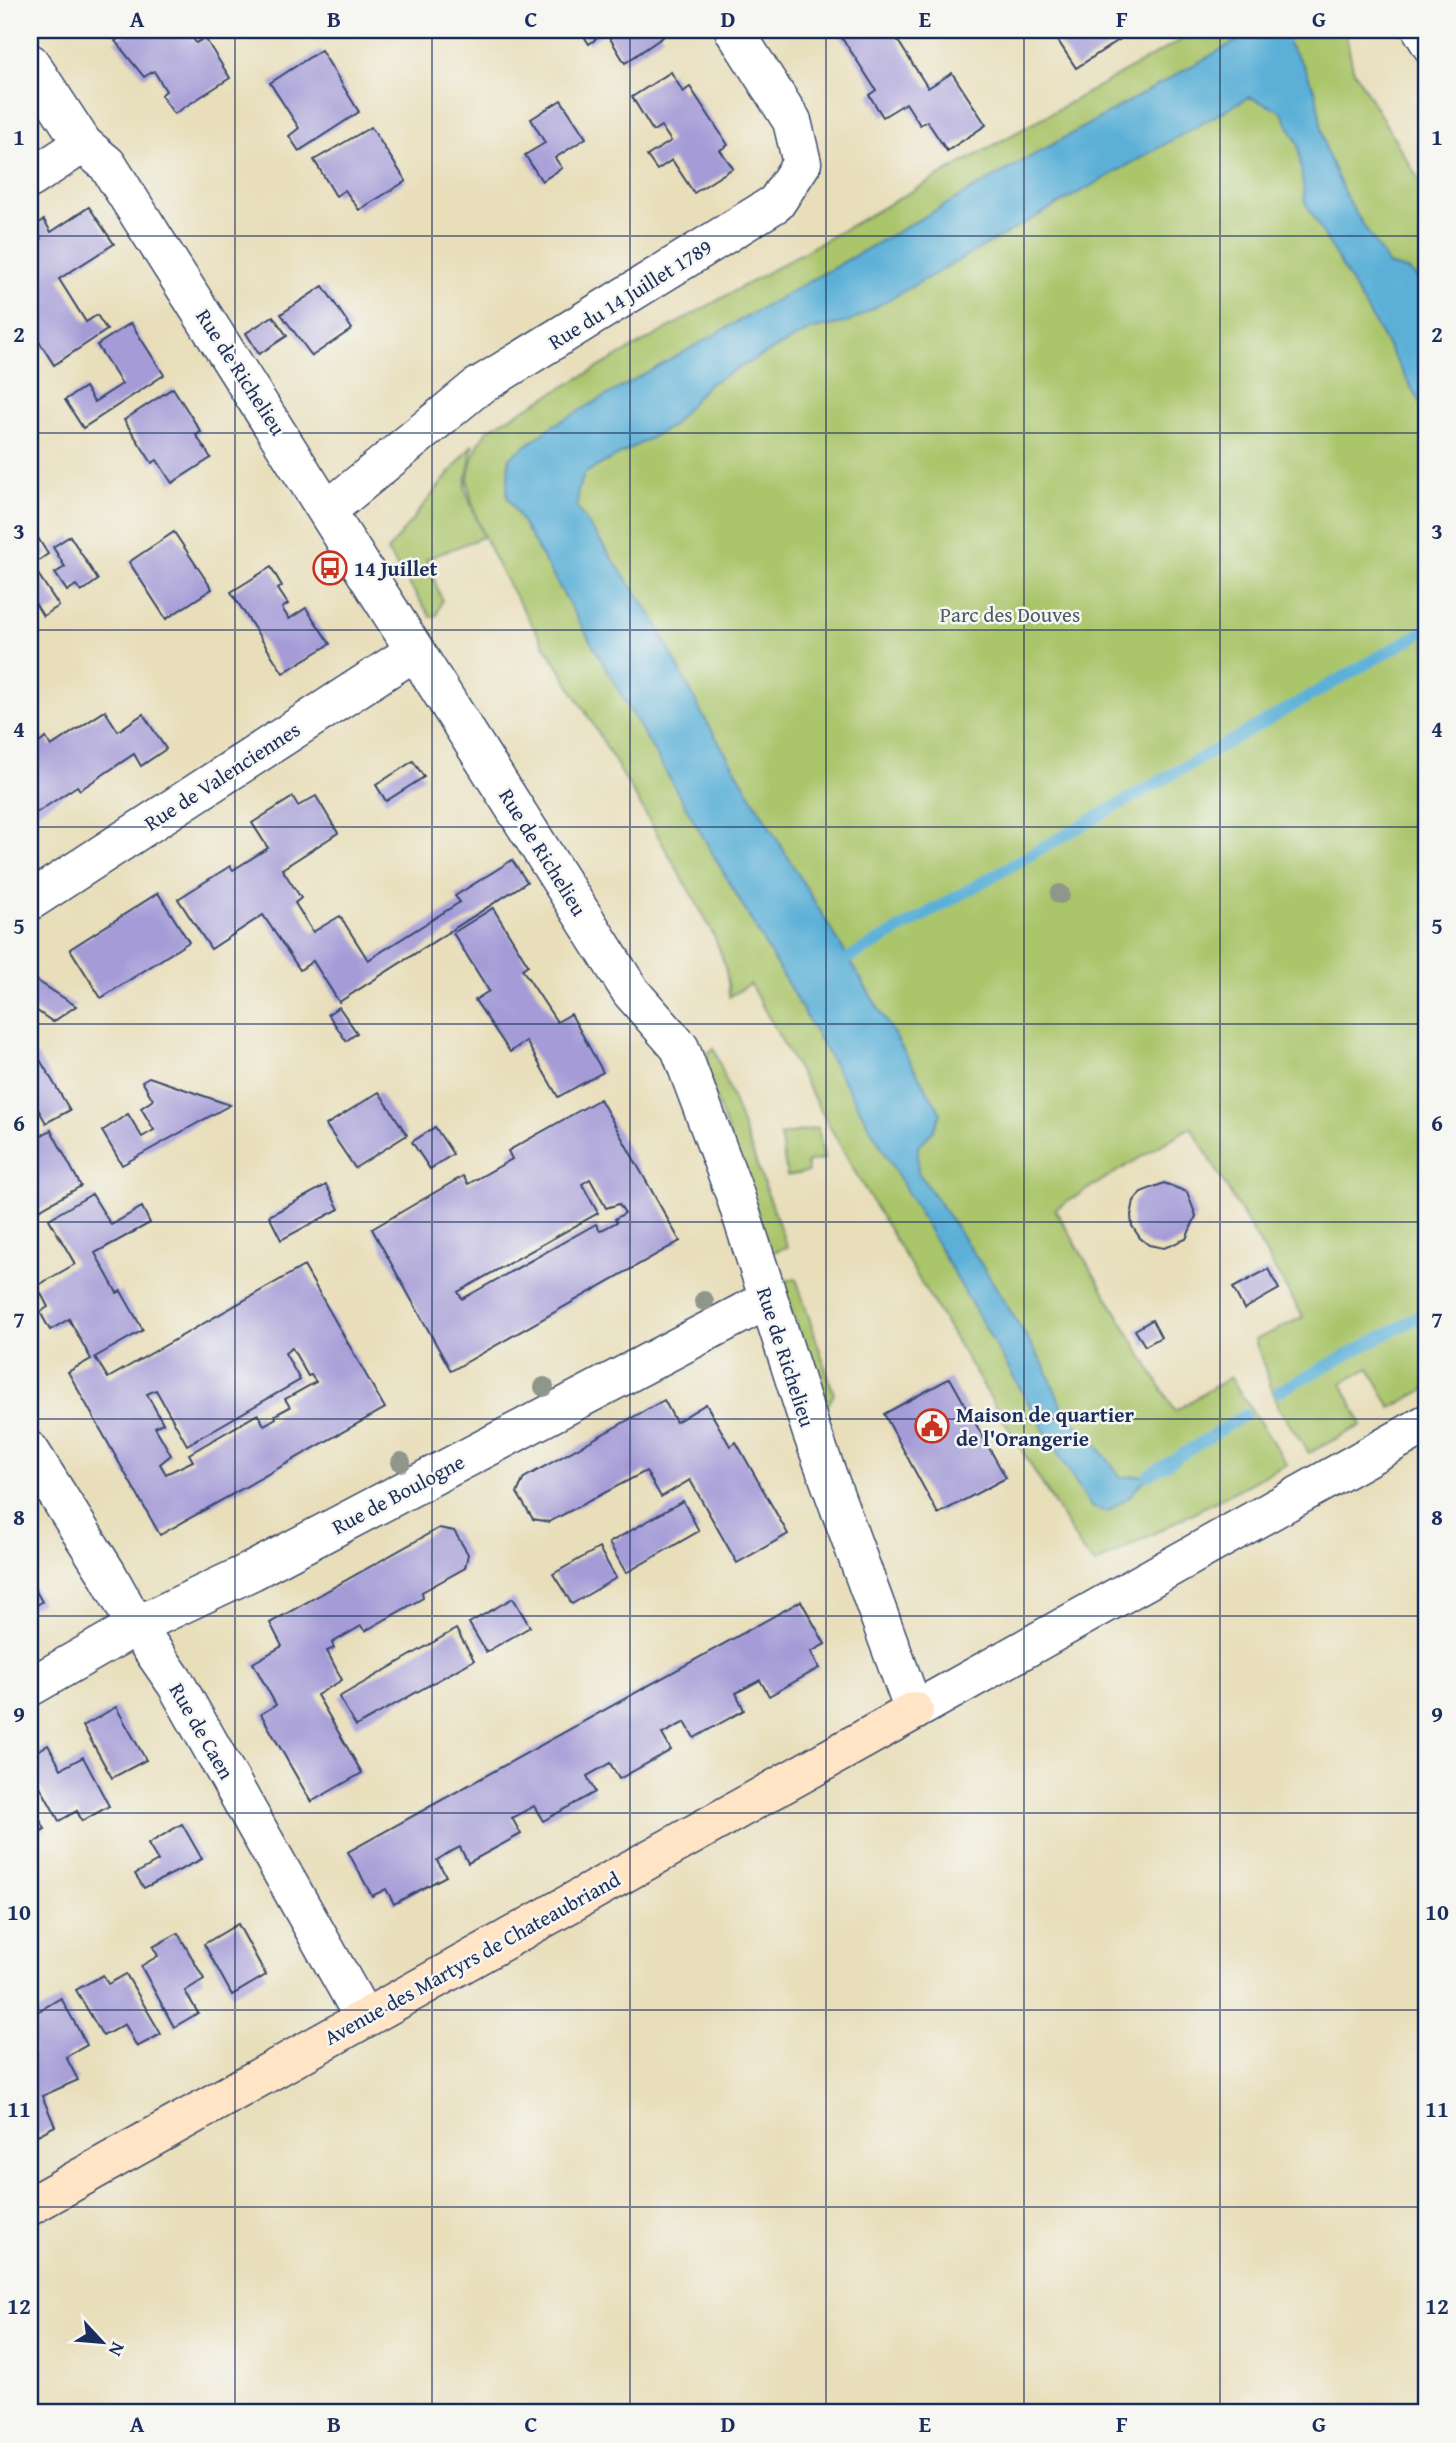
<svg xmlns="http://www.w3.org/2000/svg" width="1456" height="2443" font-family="'Gentium Book Plus',serif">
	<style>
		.green { fill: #aac56b; stroke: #627a64; stroke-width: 2 }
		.water { fill: #5cb0d7; stroke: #3c709a; stroke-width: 2 }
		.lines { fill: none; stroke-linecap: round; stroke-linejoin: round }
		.stream { stroke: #5cb0d7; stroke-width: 12 }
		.building { fill: #a59cd7; fill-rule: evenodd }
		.lane-casing { stroke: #3a496c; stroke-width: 27 }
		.street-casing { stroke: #3a496c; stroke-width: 41 }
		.secondary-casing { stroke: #3a496c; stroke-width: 41 }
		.lane { stroke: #fff; stroke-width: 24 }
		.street { stroke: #fff; stroke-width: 38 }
		.secondary { stroke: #ffe4c6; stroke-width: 38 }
		.tree { fill: #8f968a }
		.grid { fill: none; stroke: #1b2f5e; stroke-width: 2; stroke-opacity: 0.55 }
		.labels { text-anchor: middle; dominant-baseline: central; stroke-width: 5; stroke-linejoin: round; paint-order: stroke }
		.street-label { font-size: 21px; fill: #1b2f5e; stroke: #f6f6f2 }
		.poi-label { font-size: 21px; font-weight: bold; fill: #1b2f5e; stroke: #f6f6f2; text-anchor: start }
		.park-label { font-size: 21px; fill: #465c62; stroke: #f6f6f2 }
		.neatline { fill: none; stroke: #1b2f5e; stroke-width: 2.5 }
		.grid-label { font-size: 23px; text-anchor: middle; font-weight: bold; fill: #1b2f5e }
	</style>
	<rect width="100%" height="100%" fill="#f6f6f2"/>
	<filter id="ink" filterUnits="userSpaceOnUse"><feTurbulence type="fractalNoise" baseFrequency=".0143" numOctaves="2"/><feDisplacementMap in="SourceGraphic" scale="14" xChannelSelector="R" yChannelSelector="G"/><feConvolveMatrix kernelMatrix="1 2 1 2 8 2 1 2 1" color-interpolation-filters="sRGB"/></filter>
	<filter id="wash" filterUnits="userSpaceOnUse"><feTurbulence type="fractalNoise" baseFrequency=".00686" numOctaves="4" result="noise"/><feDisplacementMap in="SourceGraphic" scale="28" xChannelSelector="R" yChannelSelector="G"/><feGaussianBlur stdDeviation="1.57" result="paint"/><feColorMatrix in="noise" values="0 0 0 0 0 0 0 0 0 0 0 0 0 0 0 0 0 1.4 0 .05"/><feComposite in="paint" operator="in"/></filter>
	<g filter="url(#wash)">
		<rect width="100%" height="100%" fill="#e8deba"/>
		<g class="green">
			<path d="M 1199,30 L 1345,30 L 1353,69 L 1426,192 L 1426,1389 L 1391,1408 L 1369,1368 L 1342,1383 L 1362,1425 L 1309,1453 L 1278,1407 L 1255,1340 L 1303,1317 L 1191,1127 L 1055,1209 L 1175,1411 L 1230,1377 L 1287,1464 L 1095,1564 L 1082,1550 L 867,1193 L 750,984 L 729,997 C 729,951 700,910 678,871 C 638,800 597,730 554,660 C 524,610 480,547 469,489 C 465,470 477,445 487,430 Z"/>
			<polygon points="473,444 465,488 483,537 426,559 442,600 437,615 431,617 387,551"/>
			<polygon points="714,1048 787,1247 770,1253 706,1069 708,1053"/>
			<polygon points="818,1128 824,1159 807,1162 808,1172 787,1176 780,1135"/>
			<polygon points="796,1278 834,1394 825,1410 781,1282"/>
		</g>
		<polygon class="water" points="1245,36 1284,39 1304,66 1316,94 1326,151 1348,201 1389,265 1409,271 1426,285 1426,413 1305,202 1298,144 1281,111 1249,97 849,322 810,330 707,385 671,427 585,473 578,490 577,508 653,617 701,712 941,1113 933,1131 918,1147 918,1172 986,1271 1046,1369 1064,1412 1096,1444 1121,1477 1149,1475 1130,1496 1107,1512 1091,1507 1052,1444 507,496 509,458 554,425"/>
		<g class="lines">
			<g class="stream">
				<polyline points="1284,39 1289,30"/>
				<polyline points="847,959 1426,630"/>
				<polyline points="1279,1391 1426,1313"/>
				<polyline points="1149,1475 1245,1415"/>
			</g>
		</g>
		<g id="blocks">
			<g class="building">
				<polygon points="131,30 187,30 196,43 205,38 230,78 174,114 161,95 166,91 154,71 144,77 115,41"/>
				<polygon points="580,30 658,30 663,37 625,63 606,32 589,44"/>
				<polygon points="826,30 891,30 928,88 952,73 986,125 947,151 927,121 920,125 906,103 883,117 869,95 876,90 856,59 837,31 829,35"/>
				<polygon points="1051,30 1134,30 1076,68"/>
				<polygon points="321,50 359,112 299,151 289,136 299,128 270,83"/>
				<polygon points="671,72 683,92 690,87 719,131 728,145 720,150 733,168 694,193 672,160 657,170 647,156 671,141 661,126 653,131 632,97"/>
				<polygon points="561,100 586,138 555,158 562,168 542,181 525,155 545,143 531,119"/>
				<polygon points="371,127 406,181 359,210 345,190 336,196 314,160"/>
				<polygon points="89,207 114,244 59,279 86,322 97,315 107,330 54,365 30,327 30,246 41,239 33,227 44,220 51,232"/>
				<polygon points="323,286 352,329 312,356 281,314"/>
				<polygon points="273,316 287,336 259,354 246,333"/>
				<polygon points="131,323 164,375 83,428 65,400 85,387 94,402 122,384 97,345"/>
				<polygon points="173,388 201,432 196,435 211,458 172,483 157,460 152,463 124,420"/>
				<polygon points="174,532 212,589 166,619 129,562"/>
				<polygon points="70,536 98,580 81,592 76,585 67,591 55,573 65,567 53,547"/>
				<polygon points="38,538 48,554 32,565 59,606 43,616 30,595 30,544"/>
				<polygon points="271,567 282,586 278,589 288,604 282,608 289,619 306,608 330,644 283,673 231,592"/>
				<polygon points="105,711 118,731 143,714 166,749 141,766 134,754 80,790 77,786 30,817 30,749 46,738 51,746"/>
				<polygon points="413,761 424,777 386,801 376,785"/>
				<polygon points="316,796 338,833 282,869 301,898 295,903 313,932 340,916 368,960 460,902 455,896 512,860 527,882 339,1002 313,961 300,970 263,915 211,949 178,899 230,866 233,870 268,848 252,823 293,797 298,806"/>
				<polygon points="158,893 189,942 101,998 70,949"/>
				<polygon points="493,908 528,965 522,969 557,1022 571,1014 603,1072 558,1097 526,1041 510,1052 475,1000 489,991 453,933"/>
				<polygon points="30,976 76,1006 53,1022 30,1006"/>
				<polygon points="339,1007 357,1033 346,1041 328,1014"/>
				<polygon points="37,1055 70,1110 46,1123 30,1095 30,1059"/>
				<polygon points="149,1077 230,1105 122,1165 102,1131 128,1114 142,1137 154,1130 141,1108 153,1100 142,1081"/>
				<polygon points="379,1092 407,1135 355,1168 326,1125"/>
				<path d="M 600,1099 L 680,1241 L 451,1371 L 372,1229 L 463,1176 L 468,1184 L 512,1159 L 508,1151 ZM 590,1179 L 606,1208 L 619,1204 L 625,1213 L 615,1219 L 617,1222 L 600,1231 L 596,1224 L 462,1299 L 458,1292 L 598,1213 L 582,1184 Z"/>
				<polygon points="435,1127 453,1154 430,1169 412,1142"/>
				<polygon points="51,1130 81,1186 30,1215 30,1142"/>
				<polygon points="1164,1183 1187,1192 1196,1216 1186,1239 1164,1248 1149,1245 1140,1238 1132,1226 1131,1215 1134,1201 1141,1192"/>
				<polygon points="326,1185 339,1209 281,1240 269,1216"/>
				<path d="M 92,1194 L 111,1225 L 142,1207 L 150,1223 L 95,1253 L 117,1293 L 121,1291 L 143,1330 L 95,1357 L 108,1378 L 304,1266 L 385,1408 L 160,1535 L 68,1372 L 91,1359 L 69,1319 L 50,1330 L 40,1312 L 48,1307 L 37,1286 L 75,1264 L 49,1219 ZM 292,1348 L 308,1376 L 311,1375 L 316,1382 L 285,1399 L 290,1407 L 275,1415 L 276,1418 L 264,1425 L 258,1414 L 189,1454 L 193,1461 L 166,1474 L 160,1464 L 171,1455 L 155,1427 L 163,1423 L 147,1394 L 156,1390 L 187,1445 L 300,1380 L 285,1353 Z"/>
				<polygon points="1268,1269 1279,1289 1244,1309 1233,1288"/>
				<polygon points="1152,1320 1161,1337 1145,1346 1135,1330"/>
				<polygon points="950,1378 1006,1478 938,1514 884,1414"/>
				<polygon points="664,1400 676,1422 706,1404 730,1446 736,1442 788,1534 737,1563 690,1480 661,1497 646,1471 549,1522 533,1519 517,1493 524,1478"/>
				<polygon points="683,1501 699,1531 626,1573 609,1543"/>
				<polygon points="439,1528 454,1531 468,1554 465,1568 422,1592 423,1598 365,1631 361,1626 332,1643 334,1648 327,1651 342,1680 317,1695 362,1773 311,1802 261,1714 276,1705 253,1663 282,1646 270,1623"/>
				<polygon points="599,1548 616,1578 572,1604 553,1574"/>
				<polygon points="30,1580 42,1602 30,1609"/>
				<polygon points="513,1598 530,1627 486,1652 469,1623"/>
				<polygon points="801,1601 825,1644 811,1652 819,1668 769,1696 760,1680 736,1693 744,1710 694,1738 685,1722 662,1734 671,1750 619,1779 610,1763 598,1770 587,1776 595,1792 543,1821 534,1806 512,1818 521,1834 468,1863 460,1847 448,1853 437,1860 446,1876 394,1904 386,1889 372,1896 348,1852"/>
				<polygon points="456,1629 474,1660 356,1726 339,1697"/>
				<polygon points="116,1707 146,1760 112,1778 83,1726"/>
				<polygon points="48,1745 61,1769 83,1757 109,1806 82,1821 77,1811 59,1821 30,1768 30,1755"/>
				<polygon points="30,1803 45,1829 30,1837"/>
				<polygon points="182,1824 202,1859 144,1888 135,1874 158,1861 148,1844"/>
				<polygon points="238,1924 266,1975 232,1995 204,1944"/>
				<polygon points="178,1933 204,1979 185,1991 198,2013 174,2027 141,1966 158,1956 153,1947"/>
				<polygon points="126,1974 161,2034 137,2047 125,2024 103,2036 76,1990 103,1975 108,1984"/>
				<polygon points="61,1998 87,2045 66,2057 78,2080 42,2096 55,2126 38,2135 30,2121 30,2054 33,2052 30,2028 38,2023 34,2014"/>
			</g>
		</g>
	</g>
	<g filter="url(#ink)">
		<use href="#blocks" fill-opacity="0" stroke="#3a496c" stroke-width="2"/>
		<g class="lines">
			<defs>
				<polyline id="lane" points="1414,30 1426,50"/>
				<g id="street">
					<polyline points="30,63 83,144 107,164 631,992 680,1048 734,1192 812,1433 914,1711 1426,1424"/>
					<polyline points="30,179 83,144"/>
					<polyline points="329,509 476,388 776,203 802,163 792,121 734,30"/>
					<polyline points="30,901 415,651"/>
					<polyline points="30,1451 106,1572 136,1626 176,1684 364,2018"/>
					<polyline points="30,1687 136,1626 252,1571 767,1300"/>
				</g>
				<polyline id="secondary" points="30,2206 914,1711"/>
			</defs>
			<use href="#lane" class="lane-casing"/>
			<use href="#street" class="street-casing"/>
			<use href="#secondary" class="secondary-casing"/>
			<use href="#lane" class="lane"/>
			<use href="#street" class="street"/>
			<use href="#secondary" class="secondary"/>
		</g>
		<g class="tree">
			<circle cx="1060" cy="894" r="10"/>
			<circle cx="704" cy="1301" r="10"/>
			<circle cx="544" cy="1387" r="10"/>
			<circle cx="401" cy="1462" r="10"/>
		</g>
	</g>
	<path class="grid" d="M 235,30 L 235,2413M 432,30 L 432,2413M 630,30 L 630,2413M 826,30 L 826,2413M 1024,30 L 1024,2413M 1220,30 L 1220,2413M 30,236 L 1426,236M 30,433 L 1426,433M 30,630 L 1426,630M 30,827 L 1426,827M 30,1024 L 1426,1024M 30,1222 L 1426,1222M 30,1419 L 1426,1419M 30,1616 L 1426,1616M 30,1813 L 1426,1813M 30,2010 L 1426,2010M 30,2207 L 1426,2207"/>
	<defs>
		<symbol id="bus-ring" viewBox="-11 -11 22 22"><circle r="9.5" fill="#f6f6f2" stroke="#c8321e" stroke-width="1.5"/><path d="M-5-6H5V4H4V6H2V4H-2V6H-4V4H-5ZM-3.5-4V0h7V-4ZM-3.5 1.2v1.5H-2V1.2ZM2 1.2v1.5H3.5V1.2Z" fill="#c8321e"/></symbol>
		<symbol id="civic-ring" viewBox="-11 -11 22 22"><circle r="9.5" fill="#f6f6f2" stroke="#c8321e" stroke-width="1.5"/><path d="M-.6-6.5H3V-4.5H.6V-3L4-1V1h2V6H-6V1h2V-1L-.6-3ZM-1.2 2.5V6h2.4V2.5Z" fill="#c8321e"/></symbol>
	</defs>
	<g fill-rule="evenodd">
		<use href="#bus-ring" x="311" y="549" width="38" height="38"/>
		<use href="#civic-ring" x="913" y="1407" width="38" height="38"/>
	</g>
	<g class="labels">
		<g class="street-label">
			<text transform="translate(630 294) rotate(-32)">Rue du 14 Juillet 1789</text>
			<text transform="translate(241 372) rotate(57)">Rue de Richelieu</text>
			<text transform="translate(222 776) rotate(-33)">Rue de Valenciennes</text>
			<text transform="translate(543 852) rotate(58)">Rue de Richelieu</text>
			<text transform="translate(786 1357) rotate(72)">Rue de Richelieu</text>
			<text transform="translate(398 1494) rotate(-28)">Rue de Boulogne</text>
			<text transform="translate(202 1731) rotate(60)">Rue de Caen</text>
			<text transform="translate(472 1958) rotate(-29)">Avenue des Martyrs de Chateaubriand</text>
		</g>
		<g class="poi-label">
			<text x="354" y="568">14 Juillet</text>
			<text x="956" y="1414">Maison de quartier<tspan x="956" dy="24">de l'Orangerie</tspan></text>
		</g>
		<g class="park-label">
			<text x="1010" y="614">Parc des Douves</text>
		</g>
	</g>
	<rect width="1456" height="2443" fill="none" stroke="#f6f6f2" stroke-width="77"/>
	<g transform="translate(102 2342) rotate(116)" stroke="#f6f6f2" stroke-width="5" paint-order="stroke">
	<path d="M0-5L12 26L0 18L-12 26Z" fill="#1b2f5e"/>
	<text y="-10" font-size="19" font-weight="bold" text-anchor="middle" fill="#1b2f5e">N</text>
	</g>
	<rect x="38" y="38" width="1380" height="2366" class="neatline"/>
	<g class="grid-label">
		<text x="137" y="27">A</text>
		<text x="334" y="27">B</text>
		<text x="531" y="27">C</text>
		<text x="728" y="27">D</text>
		<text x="925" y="27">E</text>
		<text x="1122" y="27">F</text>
		<text x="1319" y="27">G</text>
		<text x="19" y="145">1</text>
		<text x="1437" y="145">1</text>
		<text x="19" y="342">2</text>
		<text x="1437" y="342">2</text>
		<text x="19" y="539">3</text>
		<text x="1437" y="539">3</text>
		<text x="19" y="737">4</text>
		<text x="1437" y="737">4</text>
		<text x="19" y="934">5</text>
		<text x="1437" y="934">5</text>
		<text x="19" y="1131">6</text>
		<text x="1437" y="1131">6</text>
		<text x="19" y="1328">7</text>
		<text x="1437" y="1328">7</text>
		<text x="19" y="1525">8</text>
		<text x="1437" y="1525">8</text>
		<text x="19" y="1722">9</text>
		<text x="1437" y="1722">9</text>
		<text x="19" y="1920">10</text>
		<text x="1437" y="1920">10</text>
		<text x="19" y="2117">11</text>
		<text x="1437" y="2117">11</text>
		<text x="19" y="2314">12</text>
		<text x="1437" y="2314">12</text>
		<text x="137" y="2432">A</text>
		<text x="334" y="2432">B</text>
		<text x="531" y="2432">C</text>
		<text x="728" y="2432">D</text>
		<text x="925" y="2432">E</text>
		<text x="1122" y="2432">F</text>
		<text x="1319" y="2432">G</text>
	</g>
</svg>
